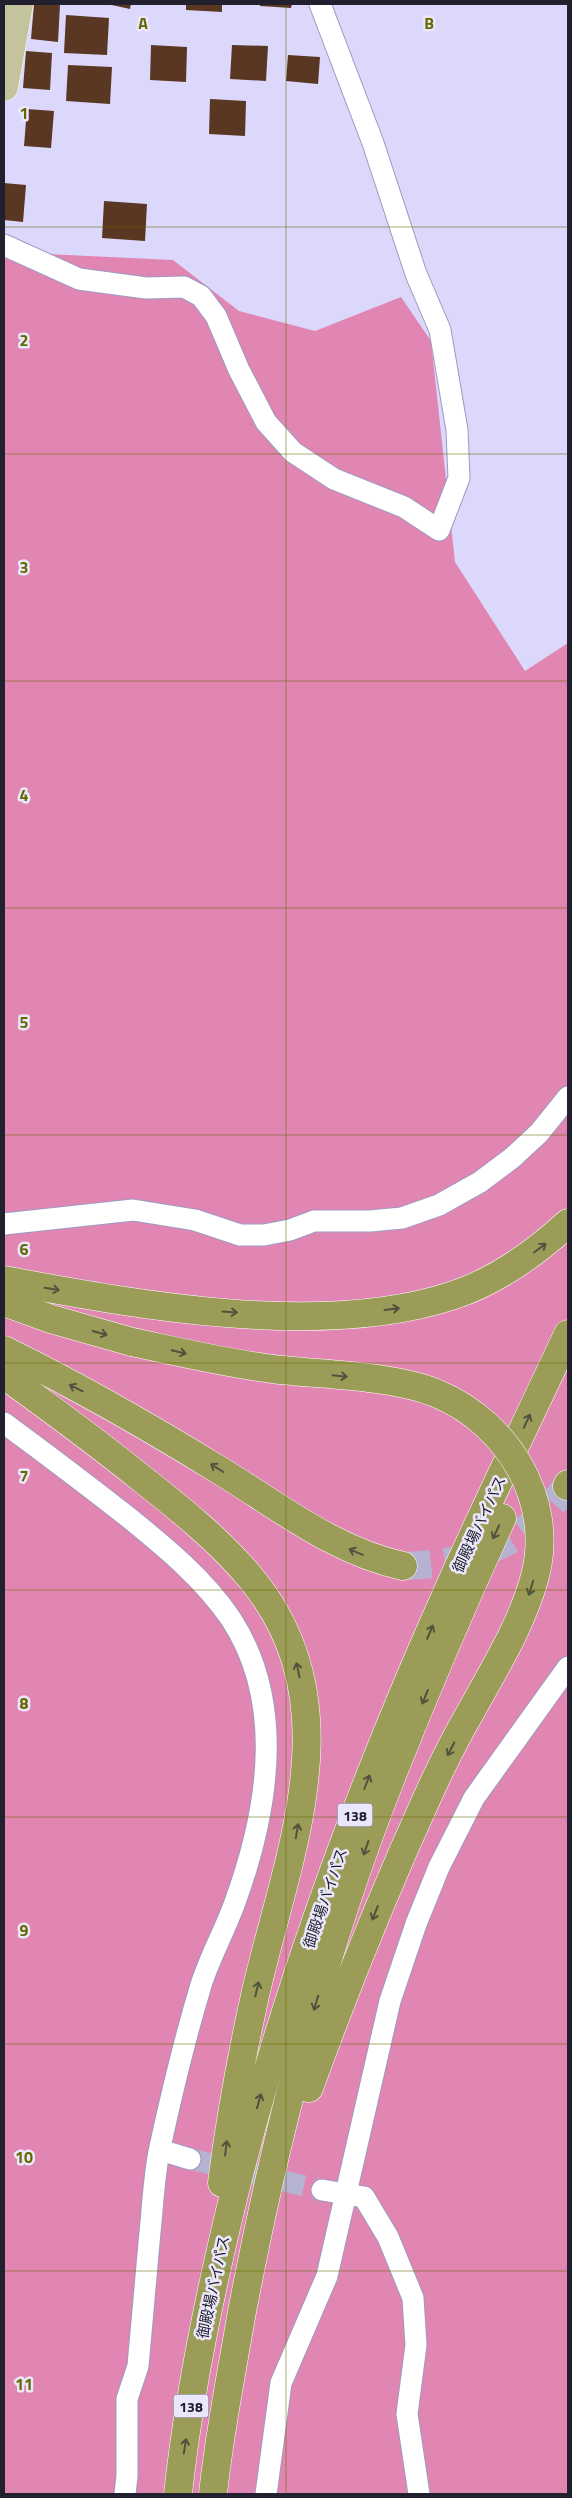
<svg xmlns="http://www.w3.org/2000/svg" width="572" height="2498" font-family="'Titillium Web','Noto Sans JP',sans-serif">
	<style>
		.forest { fill: #e186b3 }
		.building { fill: #5a3723 }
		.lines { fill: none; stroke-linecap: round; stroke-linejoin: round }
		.minor-tunnel { stroke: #b6b3d2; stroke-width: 21; stroke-dasharray: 21 11; stroke-linecap: butt }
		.highway-tunnel { stroke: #b6b3d2; stroke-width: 28; stroke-dasharray: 28 14; stroke-linecap: butt }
		.minor-casing { stroke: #9d99c1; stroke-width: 23 }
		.major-casing { stroke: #fff; stroke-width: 29 }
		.highway-casing { stroke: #fff; stroke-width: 29 }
		.minor { stroke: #fff; stroke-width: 21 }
		.major { stroke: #c3c49b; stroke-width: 28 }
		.highway { stroke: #9b9c58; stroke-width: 28 }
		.highway-bridge-casing { stroke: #fff; stroke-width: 29; stroke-linecap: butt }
		.highway-bridge { stroke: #9b9c58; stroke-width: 28 }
		.oneway { stroke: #52523f }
		.grid { fill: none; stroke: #666700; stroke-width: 1; stroke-opacity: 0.55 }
		.labels { text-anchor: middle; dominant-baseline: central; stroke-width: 5; stroke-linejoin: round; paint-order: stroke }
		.shield { fill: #e9e7f9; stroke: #5e5c6c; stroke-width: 1 }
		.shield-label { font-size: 14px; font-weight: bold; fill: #22202f }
		.street-label { font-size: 15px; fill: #22202f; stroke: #e9e7f9 }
		.grid-label { font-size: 16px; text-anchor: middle; font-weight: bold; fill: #666700; stroke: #e9e7f9; stroke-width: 5; stroke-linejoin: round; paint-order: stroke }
	</style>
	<rect width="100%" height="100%" fill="#dbd8fb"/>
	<polygon class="forest" points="4,252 173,260 239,311 315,331 401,297 431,341 455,562 525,671 568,643 568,2494 4,2494"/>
	<g class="building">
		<polygon points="34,4 60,5 58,42 31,39"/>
		<polygon points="107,4 131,4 130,9"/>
		<polygon points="186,4 222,4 222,12 186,10"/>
		<polygon points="260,4 292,4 291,8 260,6"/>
		<polygon points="66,15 109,18 107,55 64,53"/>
		<polygon points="151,45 187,47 186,82 150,80"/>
		<polygon points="232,45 268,46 266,81 230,79"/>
		<polygon points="26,51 52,53 50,90 23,88"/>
		<polygon points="288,55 320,57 318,84 286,81"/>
		<polygon points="68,65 112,67 110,104 66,101"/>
		<polygon points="210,99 246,101 245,136 209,134"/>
		<polygon points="27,109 54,111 51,148 24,146"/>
		<polygon points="4,183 26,185 23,222 4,220"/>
		<polygon points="104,201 147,204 145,241 102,238"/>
	</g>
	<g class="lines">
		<polyline class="minor-tunnel" points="190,2159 322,2190"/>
		<path class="highway-tunnel" d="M 403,1566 C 476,1563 522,1546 567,1486"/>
		<defs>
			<g id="minor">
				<polyline points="4,245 79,279 146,288 184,287 201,296 216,316 239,370 266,422 293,452 334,479 404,507 439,530 459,478 457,430 440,330 416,274 373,143 320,4"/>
				<polyline points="4,1224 133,1210 195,1220 240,1235 264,1235 290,1230 314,1221 370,1221 402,1218 439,1205 480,1182 512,1158 539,1133 568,1097"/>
				<path d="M 4,1423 C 46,1454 87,1485 128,1517 C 165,1547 204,1579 231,1619 C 287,1705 267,1815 234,1905 C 224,1932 210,1957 201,1985 C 185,2038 172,2092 160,2147 C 154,2174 153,2204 150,2232 C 146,2277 142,2322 138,2366 L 127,2399 L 127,2476 L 125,2494"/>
				<polyline points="160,2150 190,2159"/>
				<polyline points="322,2190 364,2197 388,2237 413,2298 416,2345 407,2414 419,2494"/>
				<polyline points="266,2494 281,2383 327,2276 390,2001 416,1924 439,1867 474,1798 568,1667"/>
			</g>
			<polyline id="major" points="4,87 19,4"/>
			<g id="highway">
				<path d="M 4,1280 C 137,1305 324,1339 454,1295 C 497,1281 535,1253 568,1223"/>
				<polyline points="4,1302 51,1319 132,1342"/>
				<path d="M 4,1350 C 78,1386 149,1427 219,1470 C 278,1506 334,1551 403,1566"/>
				<path d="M 4,1375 C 50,1408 96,1442 141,1478 C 179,1508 218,1539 250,1577 C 355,1703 288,1853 256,1991 C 242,2054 230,2118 222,2183"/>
				<polyline points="567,1486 568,1484"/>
				<path d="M 309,2088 C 346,1986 386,1887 431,1789"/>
				<path d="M 178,2494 C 188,2400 207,2307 229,2215 C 281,1998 359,1789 450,1586 C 488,1501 529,1418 568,1334"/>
				<path d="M 213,2494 C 219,2435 231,2376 241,2317 C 275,2137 322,1953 389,1783 C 424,1694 462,1605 502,1518"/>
			</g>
		</defs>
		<use href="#minor" class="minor-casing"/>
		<use href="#major" class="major-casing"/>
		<use href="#highway" class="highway-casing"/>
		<use href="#minor" class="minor"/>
		<use href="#major" class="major"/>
		<use href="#highway" class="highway"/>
		<defs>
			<path id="highway-bridge" d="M 132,1342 C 179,1352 225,1363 273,1369 C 321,1375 394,1375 438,1394 C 507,1423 555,1500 535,1576 C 522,1625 494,1669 470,1713 C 456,1737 443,1763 431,1789"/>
		</defs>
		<use href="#highway-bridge" class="highway-bridge-casing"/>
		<use href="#highway-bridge" class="highway-bridge"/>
	</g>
	<defs><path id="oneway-shaft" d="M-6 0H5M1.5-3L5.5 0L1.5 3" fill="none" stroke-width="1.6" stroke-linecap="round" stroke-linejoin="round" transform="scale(1.25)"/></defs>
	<g class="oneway">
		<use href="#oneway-shaft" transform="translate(540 1248) rotate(-37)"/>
		<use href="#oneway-shaft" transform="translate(52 1289) rotate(10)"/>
		<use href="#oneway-shaft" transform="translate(392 1309) rotate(-7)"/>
		<use href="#oneway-shaft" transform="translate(230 1312) rotate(4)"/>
		<use href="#oneway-shaft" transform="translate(100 1333) rotate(16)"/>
		<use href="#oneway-shaft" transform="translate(179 1352) rotate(13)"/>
		<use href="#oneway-shaft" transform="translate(340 1376) rotate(6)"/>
		<use href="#oneway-shaft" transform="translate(76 1388) rotate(-153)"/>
		<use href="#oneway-shaft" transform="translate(527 1421) rotate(-65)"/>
		<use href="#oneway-shaft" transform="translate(217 1468) rotate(-148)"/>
		<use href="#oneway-shaft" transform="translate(496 1532) rotate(115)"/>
		<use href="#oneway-shaft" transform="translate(356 1552) rotate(-157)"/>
		<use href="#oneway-shaft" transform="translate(531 1588) rotate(107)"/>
		<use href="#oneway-shaft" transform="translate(430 1632) rotate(-67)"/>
		<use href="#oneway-shaft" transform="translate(298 1670) rotate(-102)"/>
		<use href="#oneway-shaft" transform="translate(425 1697) rotate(112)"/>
		<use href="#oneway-shaft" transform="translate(451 1749) rotate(117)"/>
		<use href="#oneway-shaft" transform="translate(367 1782) rotate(-69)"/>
		<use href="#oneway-shaft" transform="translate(297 1831) rotate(-80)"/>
		<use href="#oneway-shaft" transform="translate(366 1848) rotate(109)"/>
		<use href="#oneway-shaft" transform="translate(375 1913) rotate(112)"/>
		<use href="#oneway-shaft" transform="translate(257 1989) rotate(-77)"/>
		<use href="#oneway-shaft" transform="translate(316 2003) rotate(107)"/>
		<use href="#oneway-shaft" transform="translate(259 2101) rotate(-74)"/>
		<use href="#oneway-shaft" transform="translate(226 2148) rotate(-83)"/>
		<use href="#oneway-shaft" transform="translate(185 2446) rotate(-81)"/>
	</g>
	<path class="grid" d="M 286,4 L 286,2494M 4,227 L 568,227M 4,454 L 568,454M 4,681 L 568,681M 4,908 L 568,908M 4,1135 L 568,1135M 4,1363 L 568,1363M 4,1590 L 568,1590M 4,1817 L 568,1817M 4,2044 L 568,2044M 4,2271 L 568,2271"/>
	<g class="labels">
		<g class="shield">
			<rect x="337.5" y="1803.5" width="35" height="23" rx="4"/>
			<rect x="173.5" y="2394.5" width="35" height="23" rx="4"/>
		</g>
		<g class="shield-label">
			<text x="355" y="1815">138</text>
			<text x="191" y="2406">138</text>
		</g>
		<g class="street-label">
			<text transform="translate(479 1524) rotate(-65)">御殿場バイパス</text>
			<text transform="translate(325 1898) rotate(-71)">御殿場バイパス</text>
			<text transform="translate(213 2287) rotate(-78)">御殿場バイパス</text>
		</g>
	</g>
	<g class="grid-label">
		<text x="143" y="29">A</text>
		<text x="429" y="29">B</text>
		<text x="24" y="119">1</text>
		<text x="24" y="346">2</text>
		<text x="24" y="573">3</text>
		<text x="24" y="801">4</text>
		<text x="24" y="1028">5</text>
		<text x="24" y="1255">6</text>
		<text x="24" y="1482">7</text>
		<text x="24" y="1709">8</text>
		<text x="24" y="1936">9</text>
		<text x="24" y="2163">10</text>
		<text x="24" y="2390">11</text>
	</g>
	<rect width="572" height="2498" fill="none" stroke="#22202f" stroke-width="10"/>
</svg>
